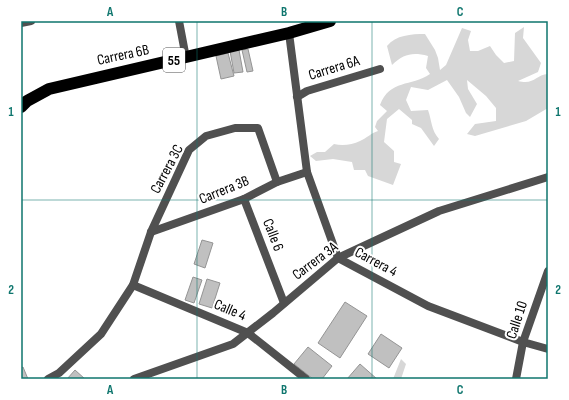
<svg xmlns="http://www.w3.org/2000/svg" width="569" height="400" font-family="'Sofia Sans Condensed',sans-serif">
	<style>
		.green { fill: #d7d7d7 }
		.building { fill: #c0c0c0; stroke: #949494 }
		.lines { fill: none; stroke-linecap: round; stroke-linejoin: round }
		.street { stroke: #505050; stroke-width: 8 }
		.highway { stroke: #000; stroke-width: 12 }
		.grid { fill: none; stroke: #0f766e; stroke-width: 1; stroke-opacity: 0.55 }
		.labels { text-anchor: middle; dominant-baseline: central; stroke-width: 4; stroke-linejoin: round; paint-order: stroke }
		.shield { fill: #fff; stroke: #4c4c4c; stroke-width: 1 }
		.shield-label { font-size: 14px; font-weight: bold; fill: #000 }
		.street-label { font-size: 15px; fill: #000; stroke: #fff }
		.neatline { fill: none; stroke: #0f766e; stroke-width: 1.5 }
		.grid-label { font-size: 13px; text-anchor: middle; font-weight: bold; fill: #0f766e }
	</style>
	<rect width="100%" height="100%" fill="#fff"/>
	<g class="green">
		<path d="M 524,27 L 523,38 L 541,63 L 538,72 L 518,81 C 535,85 535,75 548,74 L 548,108 L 526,121 L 475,136 L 467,134 L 475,124 L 496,121 L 496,108 L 486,96 L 467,80 L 468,89 L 477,104 L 470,117 L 466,113 L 459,97 L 447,80 L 428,90 L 411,87 L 406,100 L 411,111 L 428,110 C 432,121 431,130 439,139 L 434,146 L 421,128 L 412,124 L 412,120 L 399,109 L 387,119 L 384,142 L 394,151 L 394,162 L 401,164 L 393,185 L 368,176 L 365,170 L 354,170 L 352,162 L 333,159 L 316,161 L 310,156 L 317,152 L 325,152 L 334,144 C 342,146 352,145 360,141 C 367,138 371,133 378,131 L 375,127 L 377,121 L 387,111 L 380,105 C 390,79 411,87 430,74 L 426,68 L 428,56 C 412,52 404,54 392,65 L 387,46 C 396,35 411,34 425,34 L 435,50 L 438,58 L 440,70 L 446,65 L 462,28 L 471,31 L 468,40 L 470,51 L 478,51 L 490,46 L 496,55 L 504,63 L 514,61 L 515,33 Z"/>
		<polygon points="401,359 406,364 401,379 393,379"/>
	</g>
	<g class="building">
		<polygon points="248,49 253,71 247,72 242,50"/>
		<polygon points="239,50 243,72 234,73 230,51"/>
		<polygon points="228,53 234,76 221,79 216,56"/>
		<polygon points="202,240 213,243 205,268 194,264"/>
		<polygon points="193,277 202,280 194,303 185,300"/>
		<polygon points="207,279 220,283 212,308 199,304"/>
		<polygon points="345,302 367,316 340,358 318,343"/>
		<polygon points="381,334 402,348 389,368 368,354"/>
		<polygon points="308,347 332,366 322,379 313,379 294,364"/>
		<polygon points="360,364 377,379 347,379"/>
		<polygon points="23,367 28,379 21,379 21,368"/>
		<polygon points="75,370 85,379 67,379"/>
	</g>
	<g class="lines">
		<g class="street">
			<polyline points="179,21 186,58"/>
			<polyline points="21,23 31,21"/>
			<polyline points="289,33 307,172 338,258 428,306 523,342 548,349"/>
			<polyline points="297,97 307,91 380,69"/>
			<polyline points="244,199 284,303"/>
			<polyline points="151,232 244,199 277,182 307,172"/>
			<polyline points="133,285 248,333 306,379"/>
			<polyline points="48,379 59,373 101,334 133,285 151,232 189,150 206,136 235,128 258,128 277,182"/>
			<polyline points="134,379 233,344 273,313 338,258 439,211 548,177"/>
			<polyline points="516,379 523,342 548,271"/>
		</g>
		<polyline class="highway" points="21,107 27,101 49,89 289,33 330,21"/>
	</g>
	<path class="grid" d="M 197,21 L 197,379M 372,21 L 372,379M 21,200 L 548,200"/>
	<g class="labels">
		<rect class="shield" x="163" y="48" width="22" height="24" rx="3"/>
		<g class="shield-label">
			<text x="174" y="60">55</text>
		</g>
		<g class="street-label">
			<text transform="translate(123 55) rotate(-12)">Carrera 6B</text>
			<text transform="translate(334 68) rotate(-17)">Carrera 6A</text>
			<text transform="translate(167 169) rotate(-62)">Carrera 3C</text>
			<text transform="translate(224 190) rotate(-22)">Carrera 3B</text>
			<text transform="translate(273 235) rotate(69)">Calle 6</text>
			<text transform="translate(315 261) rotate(-37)">Carrera 3A</text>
			<text transform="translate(376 262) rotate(28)">Carrera 4</text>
			<text transform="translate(230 310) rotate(23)">Calle 4</text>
			<text transform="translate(517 320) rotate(-72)">Calle 10</text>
		</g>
	</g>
	<rect width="569" height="400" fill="none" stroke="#ffffff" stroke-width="44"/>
	<rect x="22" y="22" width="525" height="356" class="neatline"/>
	<g class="grid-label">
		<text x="110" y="16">A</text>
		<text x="284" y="16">B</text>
		<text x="460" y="16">C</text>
		<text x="11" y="116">1</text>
		<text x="558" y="116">1</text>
		<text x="11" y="294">2</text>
		<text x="558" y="294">2</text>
		<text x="110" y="394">A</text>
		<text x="284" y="394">B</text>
		<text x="460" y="394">C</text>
	</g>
</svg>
